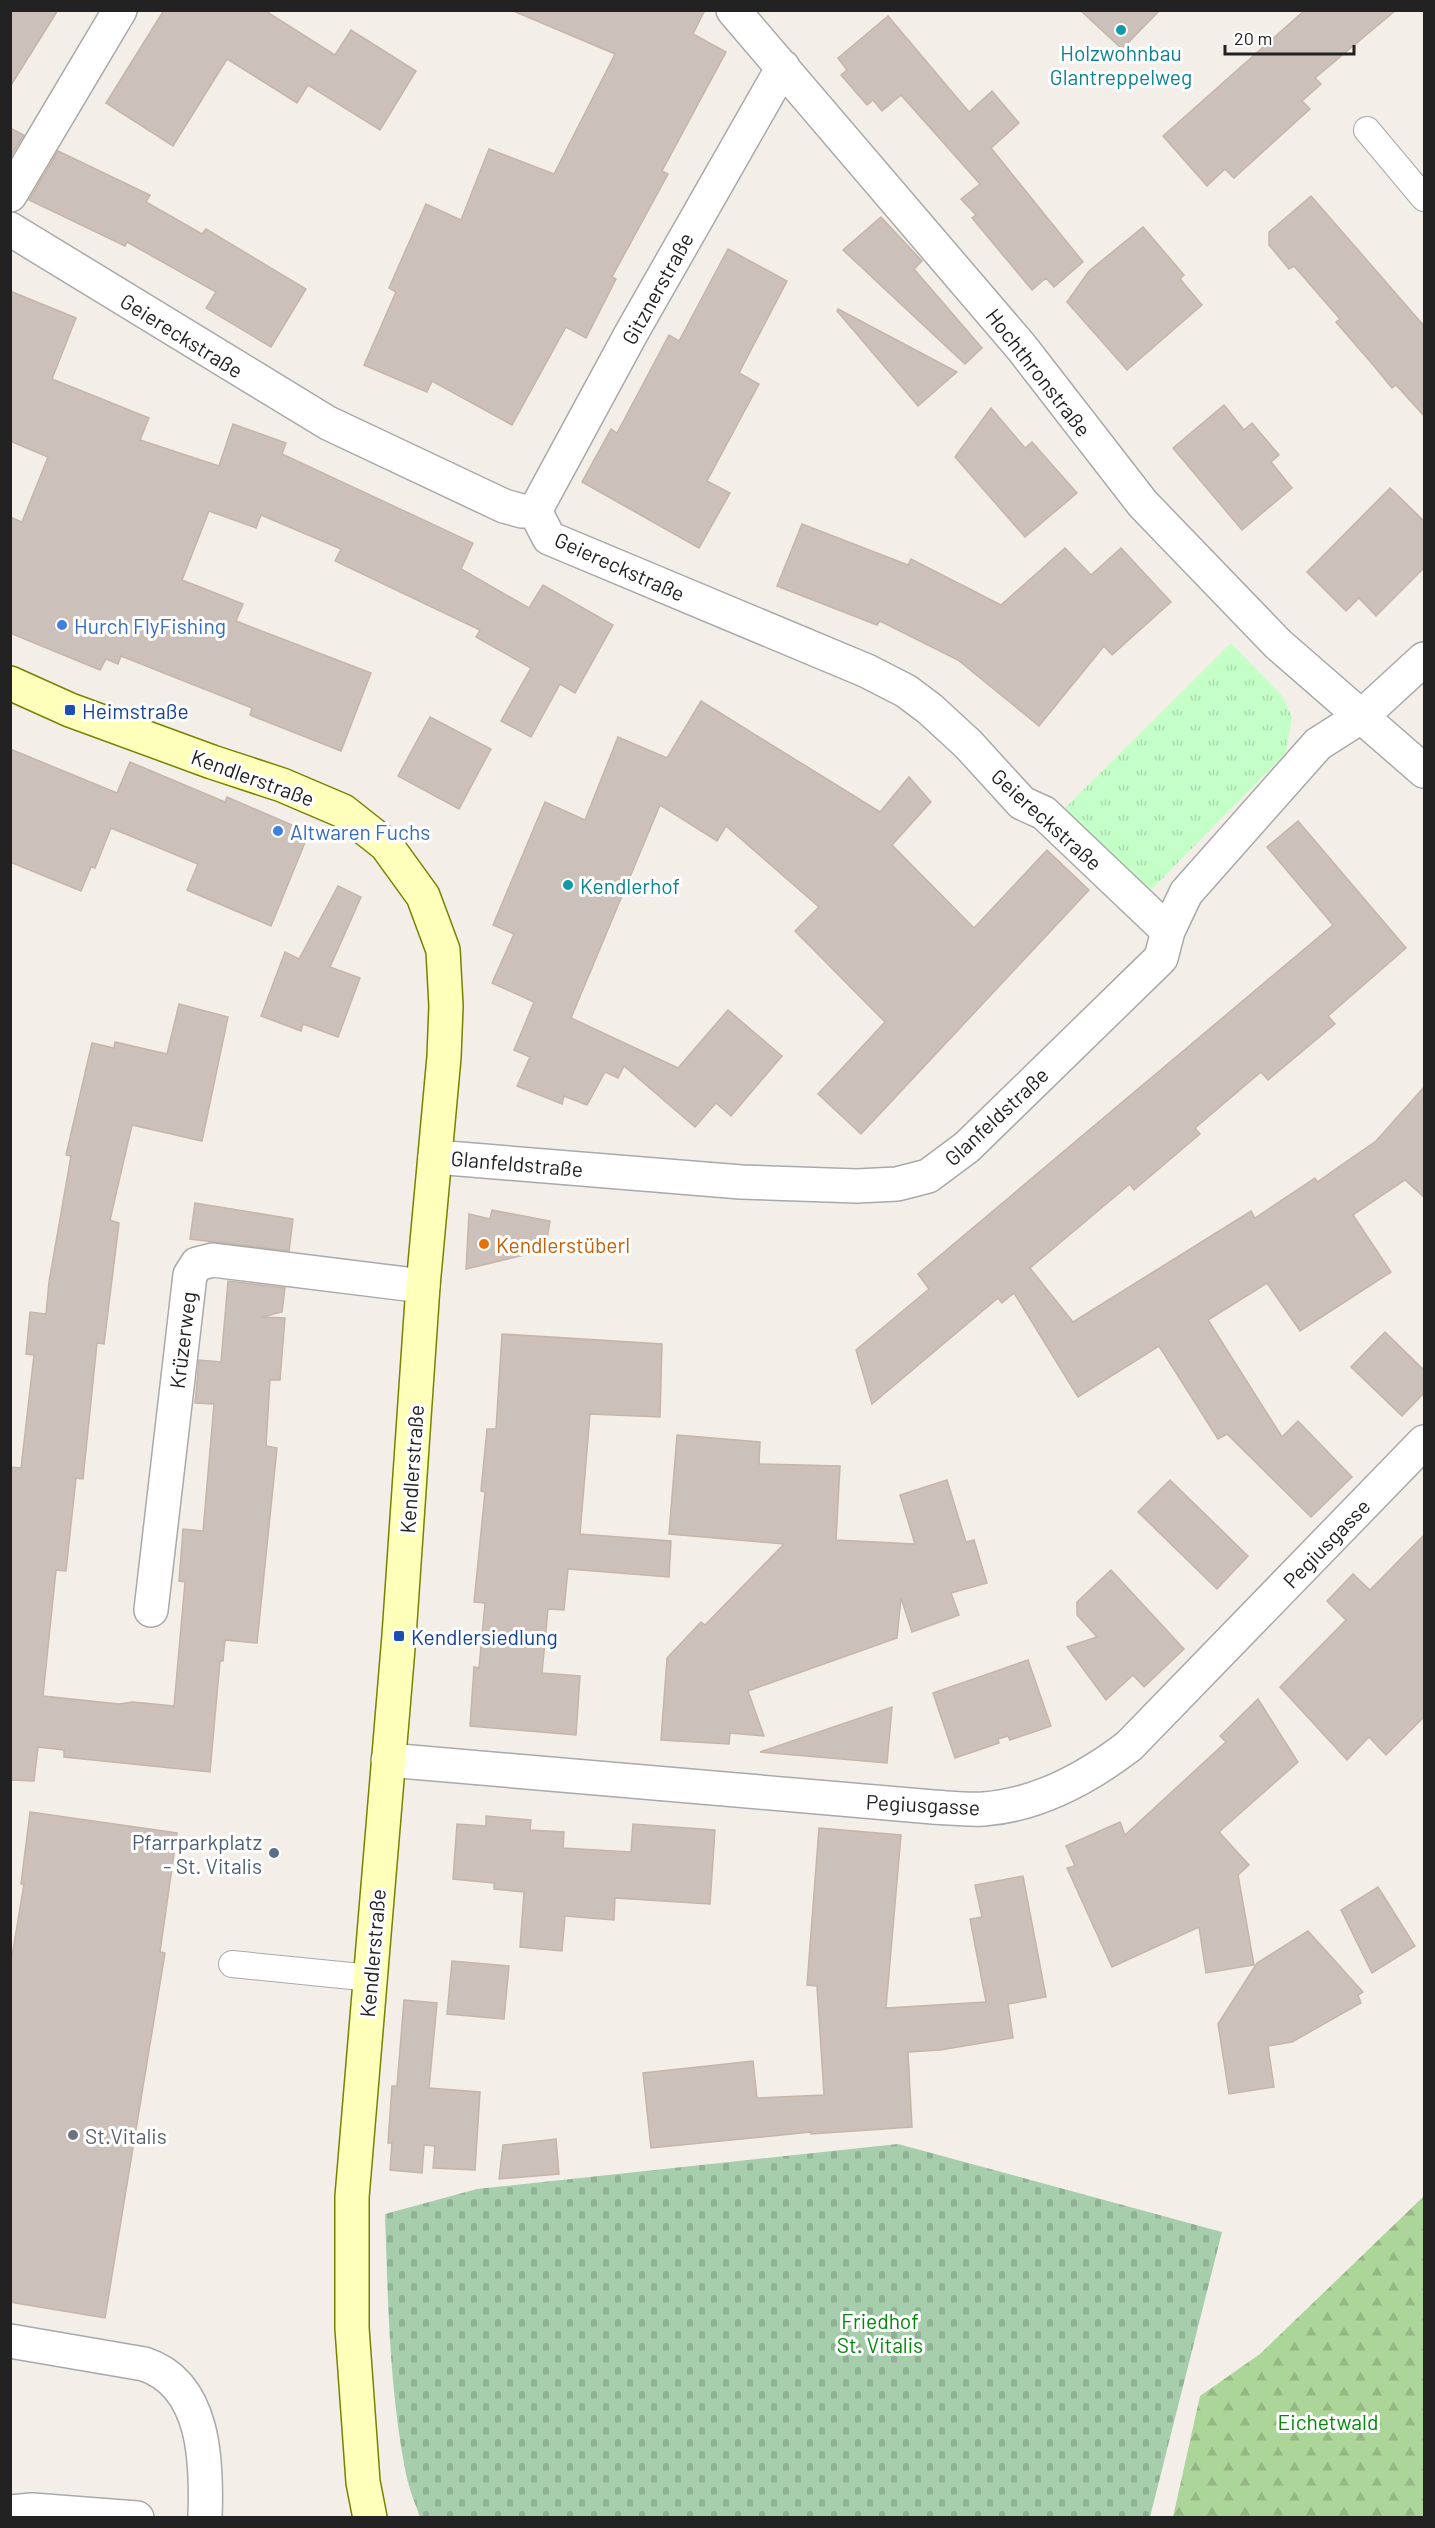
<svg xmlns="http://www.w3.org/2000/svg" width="1435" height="2528" font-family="Barlow,sans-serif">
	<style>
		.forest { fill: url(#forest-firs) }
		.cemetery { fill: url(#cemetery-stones) }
		.park { fill: url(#park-tufts) }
		.building { fill: #cbc1ba; stroke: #c6b5a8; stroke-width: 1.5 }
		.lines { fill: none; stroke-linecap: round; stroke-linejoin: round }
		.lane-casing { stroke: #a9a9a9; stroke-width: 28 }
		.street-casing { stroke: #a9a9a9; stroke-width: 36 }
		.secondary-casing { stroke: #778200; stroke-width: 36 }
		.lane { stroke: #fff; stroke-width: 26 }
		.street { stroke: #fff; stroke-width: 33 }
		.secondary { stroke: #fdffba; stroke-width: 33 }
		.culture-dot { fill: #0f9aa8; stroke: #fff; stroke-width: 2 }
		.shop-dot { fill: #3f7fe0; stroke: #fff; stroke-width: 2 }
		.transit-dot { fill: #1a4fb4; stroke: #fff; stroke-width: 2 }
		.food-dot { fill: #e8710a; stroke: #fff; stroke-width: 2 }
		.service-dot { fill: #5c6f8a; stroke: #fff; stroke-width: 2 }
		.worship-dot { fill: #6b7280; stroke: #fff; stroke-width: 2 }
		.labels { text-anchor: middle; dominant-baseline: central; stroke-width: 6; stroke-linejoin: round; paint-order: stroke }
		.culture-label { font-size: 21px; fill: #0d838f; stroke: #fff }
		.street-label { font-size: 21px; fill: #222; stroke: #fff }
		.shop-label { font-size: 21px; fill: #366cbe; stroke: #fff; text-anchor: start }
		.transit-label { font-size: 21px; fill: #164399; stroke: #fff; text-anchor: start }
		.food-label { font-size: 21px; fill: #c56008; stroke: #fff; text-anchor: start }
		.service-label { font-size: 21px; fill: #4e5e75; stroke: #fff; text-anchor: end }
		.worship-label { font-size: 21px; fill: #5b616d; stroke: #fff; text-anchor: start }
		.park-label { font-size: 21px; fill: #028909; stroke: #fff }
	</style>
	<defs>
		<pattern id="forest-firs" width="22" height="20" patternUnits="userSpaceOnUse" patternTransform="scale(1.5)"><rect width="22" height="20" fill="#acd699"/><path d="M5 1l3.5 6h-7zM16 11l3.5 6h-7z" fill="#94b784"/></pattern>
		<pattern id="cemetery-stones" width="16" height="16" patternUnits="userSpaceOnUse" patternTransform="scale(1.5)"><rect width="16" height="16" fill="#a7ceac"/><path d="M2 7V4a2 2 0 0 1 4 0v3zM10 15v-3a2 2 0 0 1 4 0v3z" fill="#8fb194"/></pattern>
		<pattern id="park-tufts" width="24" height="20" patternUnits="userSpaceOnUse" patternTransform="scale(1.5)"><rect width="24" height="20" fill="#c3ffc6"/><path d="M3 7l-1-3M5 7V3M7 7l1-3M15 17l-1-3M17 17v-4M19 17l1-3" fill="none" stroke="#a7daaa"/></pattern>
	</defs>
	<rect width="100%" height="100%" fill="#f3efe8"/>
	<polygon class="forest" points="1424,2196 1424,2517 1173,2517 1200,2396 1260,2354"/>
	<path class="cemetery" d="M 898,2144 L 1222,2232 L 1150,2517 L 420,2517 C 415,2503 409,2489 406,2474 C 389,2389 388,2300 385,2214 L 477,2189 Z"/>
	<polygon class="park" points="1231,643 1282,696 1292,716 1286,753 1152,889 1136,891 1057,816"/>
	<g class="building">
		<polygon points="10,10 58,10 10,87"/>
		<polygon points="164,10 264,10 335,55 351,30 416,71 380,130 308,85 297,103 227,59 173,146 106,103"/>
		<polygon points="511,10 705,10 693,34 726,52 662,171 668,174 612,277 616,279 586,338 566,327 512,425 432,381 427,392 364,365 396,292 389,288 426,204 461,220 489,149 554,174 615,54"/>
		<polygon points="1080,10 1160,10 1122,49"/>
		<polygon points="1305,10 1396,10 1315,78 1321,84 1302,101 1310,109 1234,178 1225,169 1207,186 1163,136"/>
		<polygon points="888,16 969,112 992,91 1019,123 991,148 1083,262 1054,287 1046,278 1032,290 972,218 976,215 961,199 980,184 901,95 882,111 873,100 867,105 841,75 847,70 838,58"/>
		<polygon points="10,128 24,135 10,157"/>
		<polygon points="58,151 150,195 146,202 202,234 206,229 306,289 271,347 206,308 216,292 127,242 125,246 29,200"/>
		<polygon points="1311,196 1425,327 1425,417 1396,385 1392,388 1374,366 1336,322 1340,319 1294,266 1289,269 1269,245 1269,232"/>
		<polygon points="881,217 922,261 914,269 982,348 965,364 843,250"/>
		<polygon points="1143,227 1184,275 1180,279 1202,305 1127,370 1067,302 1089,271"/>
		<polygon points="728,249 787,281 739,373 759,384 707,481 730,493 699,548 582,482 611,429 617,433 669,335 679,341"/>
		<polygon points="10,291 76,318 52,379 149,418 140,440 219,466 233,424 286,443 282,454 473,543 461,569 529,608 543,585 613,625 575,693 560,684 531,737 501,721 531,668 476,637 480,630 335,561 341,549 261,515 256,528 209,511 182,580 243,604 236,621 371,673 341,751 250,715 252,708 121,656 118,664 106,659 100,670 10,633 10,517 22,522 48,457 10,441"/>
		<polygon points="838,309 957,372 918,406 837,311"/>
		<polygon points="1224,405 1244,430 1252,423 1279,455 1271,462 1292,488 1242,530 1173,448"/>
		<polygon points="991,408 1025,448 1032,442 1077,493 1025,537 955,457"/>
		<polygon points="1390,488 1425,522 1425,567 1376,616 1359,598 1346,611 1307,572"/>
		<polygon points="802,524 908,565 911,559 1001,605 1065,548 1091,575 1121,548 1171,602 1112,655 1104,646 1039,726 958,660 880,621 877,625 777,586"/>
		<polygon points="701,701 880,812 909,777 931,802 892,845 974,928 1047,850 1089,890 861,1134 818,1094 885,1022 795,931 819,907 726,826 717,841 660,805 571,1018 678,1068 728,1010 782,1056 731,1116 716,1103 695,1127 624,1066 618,1078 605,1072 587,1105 564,1096 562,1104 517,1086 530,1057 514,1050 534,1002 492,983 514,934 493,925 545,802 585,820 618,737 667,758"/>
		<polygon points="430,717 491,749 459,809 398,776"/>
		<polygon points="10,749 117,793 130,762 225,802 227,797 294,826 291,834 306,840 271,926 187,890 198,864 111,828 95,868 91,867 81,891 10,862"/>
		<polygon points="1298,821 1406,948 1328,1016 1335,1024 1268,1080 1261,1072 1195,1128 1200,1134 1134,1190 1130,1184 1030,1268 1073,1322 1251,1211 1255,1218 1315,1178 1317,1182 1376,1141 1425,1086 1425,1198 1405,1180 1353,1215 1391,1272 1300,1331 1267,1283 1208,1320 1282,1437 1298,1421 1352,1477 1311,1517 1227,1434 1218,1439 1159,1346 1078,1397 1014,1293 1002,1303 998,1298 872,1404 856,1350 929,1289 918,1274 1333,925 1267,847"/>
		<polygon points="338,886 361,897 330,967 360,978 338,1037 303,1024 301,1031 261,1016 285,952 299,959"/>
		<polygon points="179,1004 228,1017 202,1141 132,1125 110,1220 119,1223 104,1344 97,1343 83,1479 76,1478 66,1571 56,1570 43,1696 119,1704 133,1702 174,1706 185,1582 179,1581 183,1529 203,1531 214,1404 195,1403 199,1360 221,1362 228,1281 285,1288 282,1312 262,1317 285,1318 280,1380 270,1380 266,1446 277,1448 257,1643 225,1640 223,1661 220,1661 210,1772 64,1757 64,1750 38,1747 34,1781 10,1780 10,1467 21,1468 34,1355 26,1354 30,1312 46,1314 49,1282 71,1156 66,1155 92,1043 114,1048 115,1042 167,1054"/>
		<polygon points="195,1203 293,1219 289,1251 190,1239"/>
		<polygon points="492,1210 550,1221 545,1250 466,1269 469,1214 490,1219"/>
		<polygon points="1385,1332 1425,1371 1425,1392 1402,1416 1351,1367"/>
		<polygon points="502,1334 662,1344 660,1417 590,1414 580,1534 671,1541 669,1577 568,1569 564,1610 548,1609 542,1673 580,1676 576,1735 470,1726 474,1667 479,1668 485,1603 474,1602 485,1492 481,1491 487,1429 496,1429"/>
		<polygon points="677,1435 760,1442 759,1464 840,1466 836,1540 915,1544 900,1495 947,1480 966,1542 974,1540 987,1583 951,1593 959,1615 912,1632 901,1598 897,1638 748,1691 764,1736 730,1733 729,1744 661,1740 667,1658 701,1622 705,1625 784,1544 669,1534"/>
		<polygon points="1170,1480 1248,1556 1217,1589 1138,1512"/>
		<polygon points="1425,1534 1425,1716 1386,1755 1369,1737 1347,1760 1280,1687 1346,1620 1327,1601 1353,1574 1370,1590"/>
		<polygon points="1111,1570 1184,1649 1144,1687 1133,1675 1106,1700 1067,1647 1097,1637 1077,1615 1077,1602"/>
		<polygon points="1028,1660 1051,1726 1010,1740 1008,1736 998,1739 999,1743 955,1758 933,1693"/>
		<polygon points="1258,1699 1298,1762 1219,1832 1249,1865 1238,1875 1254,1965 1206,1973 1199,1927 1112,1967 1067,1868 1075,1866 1066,1846 1120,1822 1125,1835 1226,1742 1220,1736"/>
		<polygon points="892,1707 887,1763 760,1752"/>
		<polygon points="30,1812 177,1833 160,1952 165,1953 105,2318 10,2302 10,1968 24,1884 21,1884"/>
		<polygon points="486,1816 531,1820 530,1830 564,1832 563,1848 631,1852 633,1824 715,1830 710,1904 615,1898 614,1920 565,1916 562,1951 520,1947 524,1892 494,1889 494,1883 453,1879 457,1824 486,1826"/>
		<polygon points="819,1828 901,1835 886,2008 986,2002 970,1919 982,1917 975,1885 1023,1876 1046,1997 1008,2004 1013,2038 940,2050 908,2052 912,2127 811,2134 811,2132 651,2148 643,2073 753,2061 757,2098 824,2095 817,1986 807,1985"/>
		<polygon points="1378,1887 1415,1946 1372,1973 1341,1910"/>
		<polygon points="1308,1931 1363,1992 1358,1995 1361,2003 1292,2042 1268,2046 1274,2087 1229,2094 1218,2024 1257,1963"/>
		<polygon points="452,1961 509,1966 504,2019 447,2014"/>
		<polygon points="404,2000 437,2003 429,2088 480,2092 475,2170 433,2168 435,2146 424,2145 422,2173 390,2170 392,2143 388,2143 392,2086 397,2086"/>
		<polygon points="556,2139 559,2174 499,2179 503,2145"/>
	</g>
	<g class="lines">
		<defs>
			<g id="lane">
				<polyline points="1367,130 1424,198"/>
				<polyline points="232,1964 371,1978"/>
			</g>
			<g id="street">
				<polyline points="733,10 1022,348 1143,504 1278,644 1424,771"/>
				<polyline points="10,195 120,10"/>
				<polyline points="10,229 328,423 504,506 522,511 535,511 549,538 867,671 906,691 930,709 968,744 1022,803 1044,813 1168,931"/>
				<polyline points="535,511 632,332 783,67"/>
				<polyline points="435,1157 741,1182 857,1186 897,1184 928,1176 967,1147 1161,958 1168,931 1186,893 1318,744 1362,716 1424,659"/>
				<polyline points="151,1610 190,1275 197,1264 213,1260 423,1286"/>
				<path d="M 388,1760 L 933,1807 C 950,1808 968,1810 984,1809 C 1038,1805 1087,1778 1129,1746 L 1424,1442"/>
				<path d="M 10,2341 L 144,2364 C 206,2384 207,2463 205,2518"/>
				<polyline points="10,2512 32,2510 137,2518"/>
			</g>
			<polyline id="secondary" points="10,683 70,710 212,762 282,785 343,811 386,845 423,896 443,950 446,1006 444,1057 423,1286 399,1636 352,2197 352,2328 363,2482 370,2518"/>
		</defs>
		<use href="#lane" class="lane-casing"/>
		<use href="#street" class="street-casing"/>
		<use href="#secondary" class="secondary-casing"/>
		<use href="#lane" class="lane"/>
		<use href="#street" class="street"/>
		<use href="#secondary" class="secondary"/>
	</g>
	<g class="culture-dot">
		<circle cx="1121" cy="30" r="6"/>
		<circle cx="568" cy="885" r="6"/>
	</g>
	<g class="shop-dot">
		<circle cx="62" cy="625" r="6"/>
		<circle cx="278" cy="831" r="6"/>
	</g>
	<g class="transit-dot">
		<rect x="64" y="704" width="12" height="12" rx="3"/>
		<rect x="393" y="1630" width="12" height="12" rx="3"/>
	</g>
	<circle class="food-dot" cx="484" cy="1244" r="6"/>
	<circle class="service-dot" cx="274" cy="1853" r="6"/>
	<circle class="worship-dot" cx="73" cy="2135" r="6"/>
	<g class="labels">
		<g class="culture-label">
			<text x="1121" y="52">Holzwohnbau<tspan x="1121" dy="24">Glantreppelweg</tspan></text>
			<text x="580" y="885" text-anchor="start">Kendlerhof</text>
		</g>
		<g class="street-label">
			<text transform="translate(657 288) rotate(-61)">Gitznerstraße</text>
			<text transform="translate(182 335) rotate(32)">Geiereckstraße</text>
			<text transform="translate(1039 372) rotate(52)">Hochthronstraße</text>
			<text transform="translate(620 566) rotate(24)">Geiereckstraße</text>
			<text transform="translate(253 777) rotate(20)">Kendlerstraße</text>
			<text transform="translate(1047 819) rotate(42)">Geiereckstraße</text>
			<text transform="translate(996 1116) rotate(-43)">Glanfeldstraße</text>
			<text transform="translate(517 1163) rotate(5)">Glanfeldstraße</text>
			<text transform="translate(182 1340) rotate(-83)">Krüzerweg</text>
			<text transform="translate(411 1469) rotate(-86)">Kendlerstraße</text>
			<text transform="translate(1326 1543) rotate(-46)">Pegiusgasse</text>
			<text transform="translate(923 1804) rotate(3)">Pegiusgasse</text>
			<text transform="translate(372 1953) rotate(-85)">Kendlerstraße</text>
		</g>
		<g class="shop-label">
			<text x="74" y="625">Hurch FlyFishing</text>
			<text x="290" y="831">Altwaren Fuchs</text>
		</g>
		<g class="transit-label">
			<text x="82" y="710">Heimstraße</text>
			<text x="411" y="1636">Kendlersiedlung</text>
		</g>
		<g class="food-label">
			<text x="496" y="1244">Kendlerstüberl</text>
		</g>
		<g class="service-label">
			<text x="262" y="1841">Pfarrparkplatz<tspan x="262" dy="24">- St. Vitalis</tspan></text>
		</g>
		<g class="worship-label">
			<text x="85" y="2135">St.Vitalis</text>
		</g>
		<g class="park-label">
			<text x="880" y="2320">Friedhof<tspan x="880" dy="24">St. Vitalis</tspan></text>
			<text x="1328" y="2421">Eichetwald</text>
		</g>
	</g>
	<rect width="1435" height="2528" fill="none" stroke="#222222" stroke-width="24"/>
	<path d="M1225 45v9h129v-9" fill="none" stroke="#222222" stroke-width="3"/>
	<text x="1234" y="45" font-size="18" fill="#222222" stroke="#ffffff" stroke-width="4.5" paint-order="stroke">20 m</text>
</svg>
